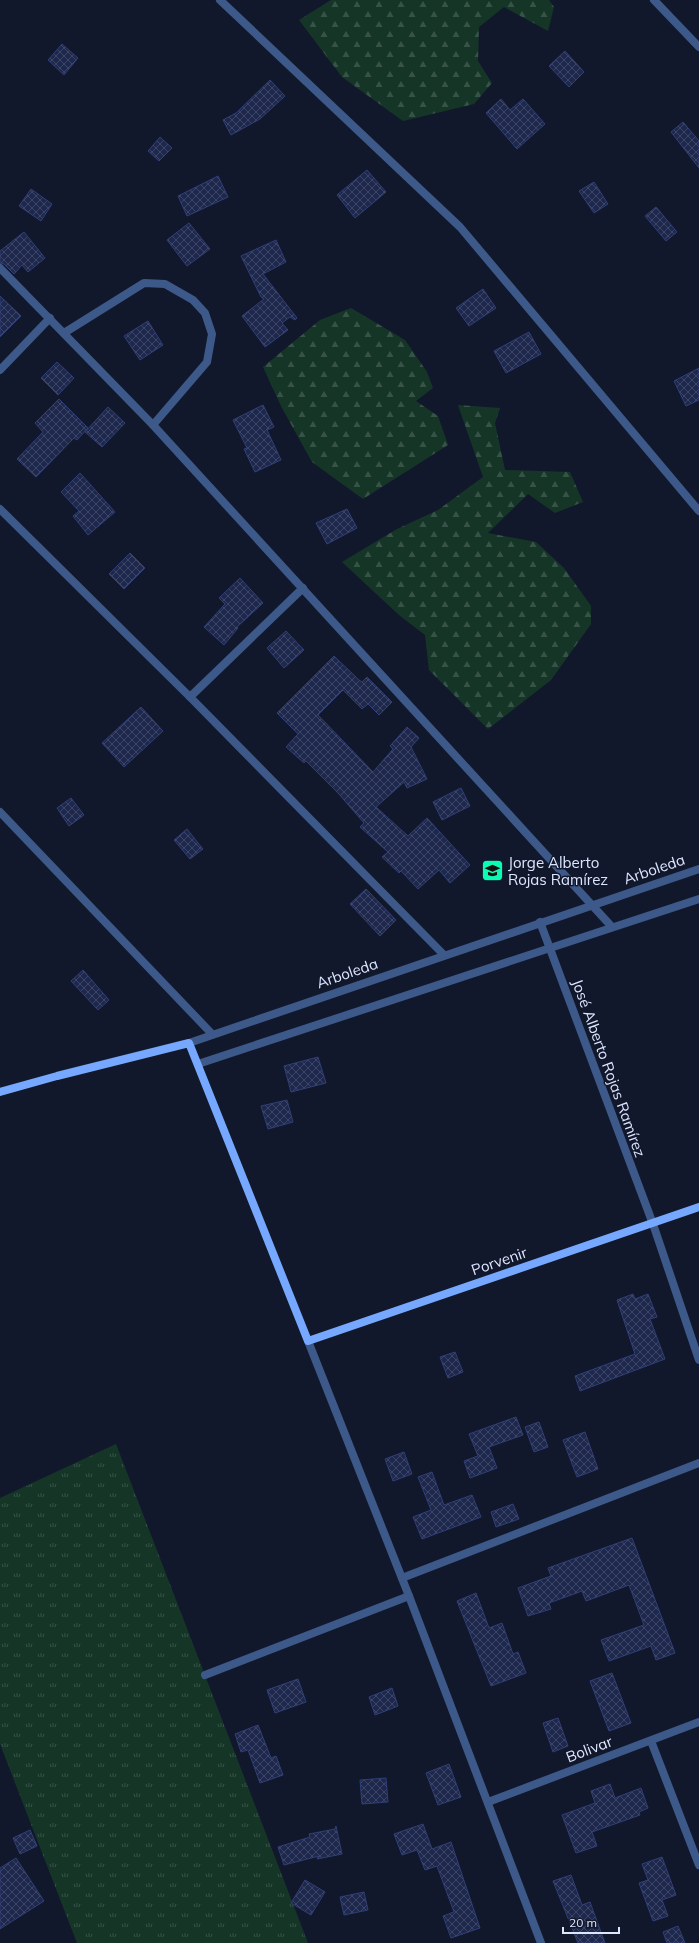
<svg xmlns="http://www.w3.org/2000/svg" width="699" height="1943" font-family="Mulish,sans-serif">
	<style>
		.grass { fill: url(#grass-tufts) }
		.forest { fill: url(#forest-firs) }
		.building { fill: url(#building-cross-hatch); stroke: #303f78 }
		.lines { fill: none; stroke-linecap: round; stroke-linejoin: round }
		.street { stroke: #3d598a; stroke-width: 8 }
		.secondary { stroke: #75a8fe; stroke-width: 8 }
		.labels { text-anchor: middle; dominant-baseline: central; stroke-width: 3; stroke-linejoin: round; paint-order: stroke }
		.poi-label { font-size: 15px; fill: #dde6ff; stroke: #12182c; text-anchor: start }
		.street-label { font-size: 15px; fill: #dde6ff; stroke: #12182c }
	</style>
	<defs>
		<pattern id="grass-tufts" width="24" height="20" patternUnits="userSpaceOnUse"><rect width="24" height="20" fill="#153627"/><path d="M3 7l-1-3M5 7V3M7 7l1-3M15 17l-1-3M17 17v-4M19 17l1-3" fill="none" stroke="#375347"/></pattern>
		<pattern id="forest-firs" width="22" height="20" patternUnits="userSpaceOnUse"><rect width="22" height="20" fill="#153627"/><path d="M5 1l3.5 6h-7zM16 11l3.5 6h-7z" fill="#375347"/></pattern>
		<pattern id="building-cross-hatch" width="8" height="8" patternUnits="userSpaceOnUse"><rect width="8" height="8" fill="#1e274c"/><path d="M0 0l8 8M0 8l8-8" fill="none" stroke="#3e4667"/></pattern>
	</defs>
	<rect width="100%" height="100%" fill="#12182c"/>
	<polygon class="grass" points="116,1444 308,1943 77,1943 0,1744 0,1498"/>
	<g class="forest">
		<polygon points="331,0 549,0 554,7 548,31 504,7 479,27 478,61 492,83 474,104 403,121 342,77 299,20"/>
		<polygon points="351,308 405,340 427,372 433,388 416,401 438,416 448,445 363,499 312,462 282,408 263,367 320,320"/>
		<polygon points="458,405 500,408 495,423 505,470 570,472 583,502 555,513 528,494 488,533 536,542 564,568 591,606 591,624 551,680 488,729 429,670 425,635 399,615 342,562 397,529 438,510 483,477"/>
	</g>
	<g class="building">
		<polygon points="62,44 78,58 64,75 48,60"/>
		<polygon points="565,51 584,72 569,87 549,66"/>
		<polygon points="270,80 285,96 260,119 231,135 223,120 236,113"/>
		<polygon points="501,99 510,110 523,99 545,124 517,149 486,113"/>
		<polygon points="683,122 699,141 699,168 671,132"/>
		<polygon points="160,137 172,148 159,161 148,151"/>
		<polygon points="367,170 386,192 355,218 337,195"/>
		<polygon points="218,176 228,197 187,216 178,196"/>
		<polygon points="594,182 608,204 594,213 579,191"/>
		<polygon points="31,189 52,204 41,221 19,206"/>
		<polygon points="656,207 677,232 666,241 645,216"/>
		<polygon points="189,223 210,249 187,266 167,240"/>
		<polygon points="24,232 45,258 28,272 22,265 14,274 4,264 0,263 0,251"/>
		<polygon points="276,240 286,262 263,274 297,318 295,320 290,317 282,323 288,330 265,347 242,316 264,299 261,297 241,256"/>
		<polygon points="483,289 496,308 469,326 456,308"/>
		<polygon points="0,296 21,316 0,337"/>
		<polygon points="148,321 163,345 140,360 124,336"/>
		<polygon points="529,332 541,354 506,373 494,351"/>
		<polygon points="57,362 74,378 58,395 41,378"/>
		<polygon points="699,368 699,400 686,406 674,381"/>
		<polygon points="59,399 88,428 77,440 74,438 36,477 17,459 43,432 35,423"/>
		<polygon points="263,405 274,427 267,430 281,460 255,472 244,449 247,448 233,420"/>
		<polygon points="108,407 125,423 102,447 85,432"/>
		<polygon points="80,473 115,512 88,535 73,516 79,511 61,492"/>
		<polygon points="347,509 357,528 327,544 316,523"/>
		<polygon points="130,553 145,568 124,589 109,574"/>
		<polygon points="240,578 263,603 237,627 238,628 224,645 204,627 225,604 219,598"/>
		<polygon points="286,631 304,650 284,668 267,648"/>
		<polygon points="334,656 359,680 362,682 367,677 392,702 379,715 368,704 362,709 343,690 318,715 373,772 393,749 390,746 407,727 419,738 411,747 427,779 407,788 404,782 376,807 408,836 427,818 470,865 450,883 439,870 418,889 401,871 399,873 382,857 388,852 360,827 364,823 338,793 306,761 304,763 286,747 298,734 277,713"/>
		<polygon points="141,707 163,731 124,767 102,743"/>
		<polygon points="461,788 470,806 442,820 433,802"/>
		<polygon points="71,798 84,815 69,826 57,808"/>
		<polygon points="187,829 203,849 190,859 174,840"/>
		<polygon points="366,889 396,920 380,936 350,904"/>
		<polygon points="83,970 109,1000 98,1010 71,981"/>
		<polygon points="318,1057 326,1083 291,1092 284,1066"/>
		<polygon points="287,1100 293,1122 268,1129 261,1106"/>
		<polygon points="633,1294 635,1299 648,1294 657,1317 650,1319 665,1359 580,1391 575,1376 635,1354 617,1300"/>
		<polygon points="455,1352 463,1372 448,1378 440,1357"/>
		<polygon points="516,1417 523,1435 489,1447 497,1468 470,1478 464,1461 478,1456 469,1434"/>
		<polygon points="539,1422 548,1447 534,1452 525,1427"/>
		<polygon points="585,1432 598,1469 577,1477 563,1440"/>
		<polygon points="404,1452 412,1474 393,1481 385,1459"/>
		<polygon points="432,1472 444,1505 472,1495 481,1517 422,1539 413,1517 431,1510 418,1477"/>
		<polygon points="513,1504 519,1519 496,1527 491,1512"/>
		<polygon points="632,1538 675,1653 656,1660 651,1646 609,1661 601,1640 644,1625 629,1585 586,1601 582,1591 549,1603 551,1609 528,1616 518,1588 551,1576 548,1568"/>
		<polygon points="476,1593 489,1628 502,1623 513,1654 518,1652 526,1673 491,1686 457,1601"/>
		<polygon points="612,1673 631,1723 609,1731 590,1681"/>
		<polygon points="298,1679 306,1702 275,1713 267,1690"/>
		<polygon points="392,1688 398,1706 375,1715 369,1697"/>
		<polygon points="558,1718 568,1746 553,1752 543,1723"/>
		<polygon points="258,1725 271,1758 276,1756 283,1775 260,1783 248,1750 241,1752 235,1734"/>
		<polygon points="449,1764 461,1797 438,1805 426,1773"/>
		<polygon points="386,1778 388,1802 362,1804 360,1780"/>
		<polygon points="610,1784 615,1798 641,1788 648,1808 639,1812 640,1815 592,1832 597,1846 576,1853 562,1815 595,1803 591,1791"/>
		<polygon points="423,1824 432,1849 451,1842 480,1928 451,1938 443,1916 454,1912 437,1866 425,1870 417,1850 402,1855 394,1834"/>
		<polygon points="336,1826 342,1854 317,1859 319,1856 284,1865 278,1847 310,1837 309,1834 335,1829"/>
		<polygon points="30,1830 37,1846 20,1854 13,1838"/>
		<polygon points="662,1857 676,1895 662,1900 668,1916 653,1921 639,1883 648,1880 642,1864"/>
		<polygon points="16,1858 44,1901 0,1929 0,1868"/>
		<polygon points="571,1875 582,1905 590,1902 605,1943 578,1943 553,1881"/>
		<polygon points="305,1880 325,1892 311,1915 291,1903"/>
		<polygon points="364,1892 368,1910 344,1915 340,1897"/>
		<polygon points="678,1926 685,1943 667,1943 663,1932"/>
	</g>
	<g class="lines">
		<g class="street">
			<polyline points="220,0 460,227 699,511"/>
			<polyline points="654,0 699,47"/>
			<polyline points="0,268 153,425 612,927"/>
			<polyline points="64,333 144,283 165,284 193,300 205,313 212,334 207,362 153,425"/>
			<polyline points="0,370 50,318"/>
			<polyline points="0,509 190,697 444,955"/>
			<polyline points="190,697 303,588"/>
			<polyline points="0,812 212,1034"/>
			<polyline points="540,922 653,1224 699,1360"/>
			<polyline points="189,1043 699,869"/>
			<polyline points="198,1064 699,899"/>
			<polyline points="308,1341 409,1596 541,1943"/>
			<polyline points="402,1578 699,1463"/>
			<polyline points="205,1675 409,1596"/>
			<polyline points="651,1741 699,1865"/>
			<polyline points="488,1802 699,1722"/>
		</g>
		<polyline class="secondary" points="0,1092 57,1076 189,1043 308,1341 699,1207"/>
	</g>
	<defs>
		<symbol id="school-square" viewBox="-11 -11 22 22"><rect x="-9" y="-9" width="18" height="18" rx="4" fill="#0bfdb3" stroke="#12182c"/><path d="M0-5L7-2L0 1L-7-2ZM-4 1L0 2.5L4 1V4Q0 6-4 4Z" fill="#111"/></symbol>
	</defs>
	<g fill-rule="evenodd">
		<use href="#school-square" x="480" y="858" width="25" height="25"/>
	</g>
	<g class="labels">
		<g class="poi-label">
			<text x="508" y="862">Jorge Alberto<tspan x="508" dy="17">Rojas Ramírez</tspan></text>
		</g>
		<g class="street-label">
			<text transform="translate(654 869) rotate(-19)">Arboleda</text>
			<text transform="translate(347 973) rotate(-19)">Arboleda</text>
			<text transform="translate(609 1068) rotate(70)">José Alberto Rojas Ramírez</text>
			<text transform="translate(499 1261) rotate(-19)">Porvenir</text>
			<text transform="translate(589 1749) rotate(-21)">Bolivar</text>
		</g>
	</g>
	<path d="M563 1927v6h56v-6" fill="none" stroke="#dde6ff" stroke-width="2"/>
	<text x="569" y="1927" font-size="12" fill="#dde6ff" stroke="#12182c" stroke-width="3" paint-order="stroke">20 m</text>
</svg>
